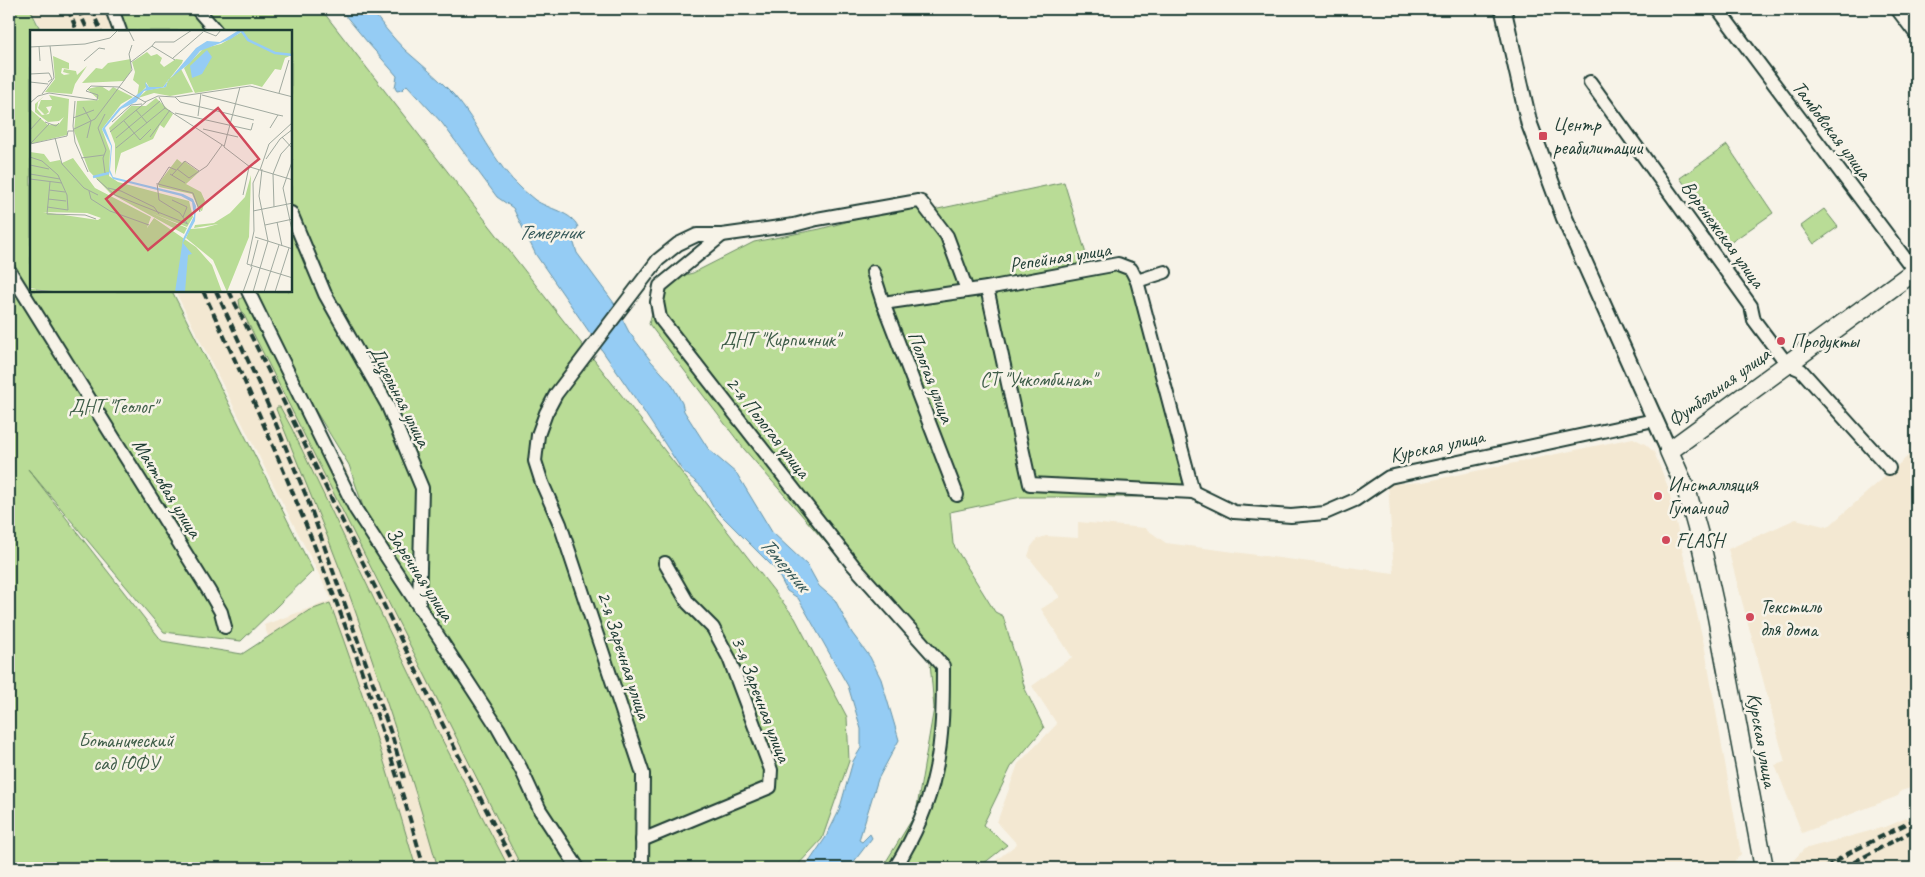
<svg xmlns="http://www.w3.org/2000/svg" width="1925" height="877" font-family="Caveat,sans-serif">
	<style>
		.built { fill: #f3e8d2 }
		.green { fill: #b9dc96; stroke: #6c8c65 }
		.water { fill: #95ccf4; stroke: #6693a7 }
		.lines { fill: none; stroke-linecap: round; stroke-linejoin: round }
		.minor-casing { stroke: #1f3d34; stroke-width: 16 }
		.tertiary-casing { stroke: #1f3d34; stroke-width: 19 }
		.secondary-casing { stroke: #1f3d34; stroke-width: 21 }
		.minor { stroke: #f7f3e8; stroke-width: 12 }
		.tertiary { stroke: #f7f3e8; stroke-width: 15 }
		.secondary { stroke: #f7f3e8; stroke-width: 18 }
		.rail { stroke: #1f3d34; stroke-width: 4; stroke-dasharray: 8 4; stroke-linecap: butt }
		.poi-dot { fill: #d1495b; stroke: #f7f3e8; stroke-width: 2 }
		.labels { text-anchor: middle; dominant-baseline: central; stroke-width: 5; stroke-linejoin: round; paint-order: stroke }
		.poi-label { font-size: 20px; fill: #1f3d34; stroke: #f7f3e8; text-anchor: start }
		.street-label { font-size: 20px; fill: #1f3d34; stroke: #f7f3e8 }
		.park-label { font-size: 20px; fill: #3e5d48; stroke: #f7f3e8 }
		.water-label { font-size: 21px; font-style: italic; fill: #375a5a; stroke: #f7f3e8 }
		.inset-river { fill: none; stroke: #95ccf4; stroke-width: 2.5 }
		.inset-road { fill: none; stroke: #a1aaa0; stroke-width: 1 }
		.view { fill: #d1495b; fill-opacity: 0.15; stroke: #d1495b; stroke-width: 2.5 }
		.inset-edge { fill: none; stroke: #1f3d34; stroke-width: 2.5 }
	</style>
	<rect width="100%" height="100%" fill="#f7f3e8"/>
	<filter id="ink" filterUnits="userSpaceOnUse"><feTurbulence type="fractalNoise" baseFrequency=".02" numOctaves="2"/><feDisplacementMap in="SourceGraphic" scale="10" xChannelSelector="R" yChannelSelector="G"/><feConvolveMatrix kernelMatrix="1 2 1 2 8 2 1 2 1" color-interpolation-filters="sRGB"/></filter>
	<g filter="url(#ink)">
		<g class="built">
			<polygon points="31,9 104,9 113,31 43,31"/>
			<polygon points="175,291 247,291 279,361 346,468 387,579 570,868 352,868 264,625 332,600"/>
			<polygon points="1633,438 1645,444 1654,452 1668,487 1705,649 1741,854 1729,868 986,868 1017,844 997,822 1018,764 1057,724 1032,686 1072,657 1041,609 1060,597 1028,556 1031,547 1037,539 1046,536 1078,538 1078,522 1145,528 1166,543 1394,573 1388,484 1423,482"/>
			<polygon points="1916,449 1916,786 1901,791 1898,796 1802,833 1775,765 1785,762 1728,549 1796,519 1828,527"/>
			<polygon points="1916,814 1916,868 1786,868 1804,849 1888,826"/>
		</g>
		<g class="green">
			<path d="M 9,9 L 30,9 L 41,31 L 31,31 L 31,291 L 172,291 L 313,571 L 241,641 L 164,632 L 28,469 L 162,641 L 242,654 L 308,611 L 330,603 C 363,691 390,779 416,868 L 9,868 Z"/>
			<polygon points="112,9 321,9 795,618 847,717 849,761 822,839 795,868 522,868 240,307 239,300 245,295 374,539 349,465 283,358 252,291 291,291 291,31 124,31"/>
			<polygon points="1727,145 1773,213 1727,245 1680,178"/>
			<polygon points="1064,182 1090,267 1132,261 1186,497 1021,497 950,512 953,544 995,612 1003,616 1025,689 1044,728 1011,767 983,825 1007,845 978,868 882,868 916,813 934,708 930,662 744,449 649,324 661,281 693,273 754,242 820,229 920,202 924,212"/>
			<polygon points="1824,209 1838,227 1814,244 1801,226"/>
			<path d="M 277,407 L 280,407 L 291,427 L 437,730 L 509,868 L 438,868 C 410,770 378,673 343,577 C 322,521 298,465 276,409 Z"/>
		</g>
		<path class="water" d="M 340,9 L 371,9 C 381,23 392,37 405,50 C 421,64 438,78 453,94 C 479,123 493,164 523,190 C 527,193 531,197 535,200 C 548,209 572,212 578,227 L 572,237 L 577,253 L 614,303 L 629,332 L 651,361 L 671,383 L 682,403 L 684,411 L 709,450 L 737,474 L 772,532 L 808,566 L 819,586 L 835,600 L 852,633 L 870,657 L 881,679 L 899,740 L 878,779 L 859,840 L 862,842 L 870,834 L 872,838 L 849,868 L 805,868 L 826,837 L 839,811 L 853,761 L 861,748 L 861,729 L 848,686 L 798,598 L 787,591 L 776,570 L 713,507 L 702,487 L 682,470 L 635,398 L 536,255 L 513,208 L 497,197 L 442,123 L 407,85 L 402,90 L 397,91 L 395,88 L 397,76 L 368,43 Z"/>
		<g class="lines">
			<defs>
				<g id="minor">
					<polyline points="112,9 120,31"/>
					<polyline points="197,9 216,31"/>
					<polyline points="1718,9 1916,273"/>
					<polyline points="1897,9 1916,34"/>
					<polyline points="1590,82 1751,306 1754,320 1787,364 1801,370 1889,468"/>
					<polyline points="291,213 325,294 387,404 422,488 419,608"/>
					<path d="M 722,235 L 660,286 L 657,302 L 660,318 L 853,565 L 943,666 C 943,702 943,738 935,773 C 928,807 913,839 895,868"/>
					<polyline points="9,270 209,591 221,612 225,627"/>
					<polyline points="873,272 883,303 957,495"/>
					<polyline points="1137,281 1165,272"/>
					<polyline points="987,288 1030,484 1193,492 1234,512 1291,516 1325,513 1355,500 1389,477 1654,420"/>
					<polyline points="248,291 356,510 498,728 521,769 540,810 578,868"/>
					<polyline points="883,303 987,288 1118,264 1131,269 1137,281 1193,492"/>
					<polyline points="642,840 770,787 771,770 729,658 713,628 688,603 665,563"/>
					<polyline points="642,868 643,774 560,524 542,483 535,461 538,435 546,413 556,394 658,260 678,244 697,235 722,235 794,225 817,219 918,201 921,202 947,236 967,290"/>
				</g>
				<polyline id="tertiary" points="1503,9 1529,123 1564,217 1669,451"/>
				<polyline id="secondary" points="1764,868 1717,617 1699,535 1687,492 1669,451 1916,270"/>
			</defs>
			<use href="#minor" class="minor-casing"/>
			<use href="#tertiary" class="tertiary-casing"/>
			<use href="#secondary" class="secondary-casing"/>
			<use href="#minor" class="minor"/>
			<use href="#tertiary" class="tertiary"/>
			<use href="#secondary" class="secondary"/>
			<g class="rail">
				<polyline points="68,9 77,31"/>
				<polyline points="78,9 88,31"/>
				<polyline points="91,9 101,31"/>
				<path d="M 203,291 C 291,478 369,669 424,868"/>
				<polyline points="216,291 262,391 307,498 393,739 404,778"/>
				<polyline points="229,291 446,731 516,868"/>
				<polyline points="1825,868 1849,853 1916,819"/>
				<polyline points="1843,868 1916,829"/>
			</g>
		</g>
	</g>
	<g class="poi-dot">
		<rect x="1538" y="131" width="10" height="10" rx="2.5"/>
		<circle cx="1781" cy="341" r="5"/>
		<circle cx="1658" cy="496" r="5"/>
		<circle cx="1666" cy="540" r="5"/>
		<circle cx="1750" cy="617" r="5"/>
	</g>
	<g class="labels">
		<g class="poi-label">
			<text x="1553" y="124">Центр<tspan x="1553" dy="23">реабилитации</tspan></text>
			<text x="1791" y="341">Продукты</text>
			<text x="1668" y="484">Инсталляция<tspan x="1668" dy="23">Гуманоид</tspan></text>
			<text x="1676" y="540">FLASH</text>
			<text x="1760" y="606">Текстиль<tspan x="1760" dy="23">для дома</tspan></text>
		</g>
		<g class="street-label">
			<text transform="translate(1832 130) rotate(53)">Тамбовская улица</text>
			<text transform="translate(1723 234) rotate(54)">Воронежская улица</text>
			<text transform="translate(1060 257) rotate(-9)">Репейная улица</text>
			<text transform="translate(931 377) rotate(69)">Пологая улица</text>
			<text transform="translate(1719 387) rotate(-36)">Футбольная улица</text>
			<text transform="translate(400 396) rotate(63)">Дизельная улица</text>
			<text transform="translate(768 427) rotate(52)">2-я Пологая улица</text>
			<text transform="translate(1437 446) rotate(-12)">Курская улица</text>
			<text transform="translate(167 488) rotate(58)">Мачтовая улица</text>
			<text transform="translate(420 574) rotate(57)">Заречная улица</text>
			<text transform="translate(624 655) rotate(72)">2-я Заречная улица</text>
			<text transform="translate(761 699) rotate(69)">3-я Заречная улица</text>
			<text transform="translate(1762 740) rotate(80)">Курская улица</text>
		</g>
		<g class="park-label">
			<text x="780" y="339">ДНТ "Кирпичник"</text>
			<text x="1038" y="379">СТ "Учкомбинат"</text>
			<text x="113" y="406">ДНТ "Геолог"</text>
			<text x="126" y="740">Ботанический<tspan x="126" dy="23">сад ЮФУ</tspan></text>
		</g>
		<g class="water-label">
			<text x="550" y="232">Темерник</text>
			<text transform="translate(785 564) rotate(49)">Темерник</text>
		</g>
	</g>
	<g transform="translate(30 30)">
		<rect width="262" height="262" fill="#f7f3e8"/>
		<path d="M 215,0 L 262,0 L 262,25 L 255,28 L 251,40 L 245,39 L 232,57 L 222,54 L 165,63 L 154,38 L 174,18 L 191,14 ZM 117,22 L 121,26 L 127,24 L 132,28 L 130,33 L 134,37 L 146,29 L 153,30 L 152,33 L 133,57 L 119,57 L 116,52 L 116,57 L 107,67 L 109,55 L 103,50 L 105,42 L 102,32 ZM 23,26 L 39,33 L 39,39 L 32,38 L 31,43 L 34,45 L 40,44 L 33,42 L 34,39 L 46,41 L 47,45 L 57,36 L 45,54 L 42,64 L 15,62 L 25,49 ZM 101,29 L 101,41 L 94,51 L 52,53 L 66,38 L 72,39 L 78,33 ZM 151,39 L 163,62 L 140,66 L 124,63 L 108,68 L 117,60 L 136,57 L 138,50 ZM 71,56 L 79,61 L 83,57 L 103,67 L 91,74 L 72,99 L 80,121 L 79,146 L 88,152 L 159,171 L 163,187 L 157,197 L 121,183 L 157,198 L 154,204 L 80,163 L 59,141 L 44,101 L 47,71 L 69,70 L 57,59 ZM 19,65 L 39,69 L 37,105 L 0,114 L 0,79 L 18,95 L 29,94 L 34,87 L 29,91 L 18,92 L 5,82 L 5,74 L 14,66 L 8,72 L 7,79 L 12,85 L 19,84 L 22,76 L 16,77 L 19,82 L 15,85 L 8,78 L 11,70 L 22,70 ZM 126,68 L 143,84 L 134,98 L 130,95 L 123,109 L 91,123 L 85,145 L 85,114 L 79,98 L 101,76 L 116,76 ZM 0,122 L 14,124 L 20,132 L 30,130 L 32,133 L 43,128 L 65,158 L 121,187 L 117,198 L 124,188 L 166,217 L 182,235 L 192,262 L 0,262 L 0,259 L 6,259 L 0,258 ZM 13,182 L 57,183 L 71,188 L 68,190 ZM 147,129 L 152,133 L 154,131 L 169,142 L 156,154 L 171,162 L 175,171 L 172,181 L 169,180 L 162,164 L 129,157 L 128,154 ZM 221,145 L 219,207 L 197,262 L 183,230 L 156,208 L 160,199 L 174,198 L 188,194 L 164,198 L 165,195 L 184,193 L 200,183 L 215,167 Z" fill="#b9dc96" fill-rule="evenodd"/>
		<path d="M 209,0 L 214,0 L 201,9 L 170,21 L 160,33 L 138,50 L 136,57 L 114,61 L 106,72 L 91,79 L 75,98 L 82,116 L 80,140 L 83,147 L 153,164 L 163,169 L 166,176 L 165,191 L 153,213 L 162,224 L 158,225 L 155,262 L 145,262 L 153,209 L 164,186 L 162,172 L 151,166 L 83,149 L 79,142 L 81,116 L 72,99 L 89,78 L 116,58 L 115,52 L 119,57 L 133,57 L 166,18 L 177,11 L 190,12 ZM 177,20 L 182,27 L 172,44 L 162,48 L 160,36 Z" fill="#95ccf4"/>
		<path class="inset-river" d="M 211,0 L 218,10 L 245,23 L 263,25M 63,147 L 79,143"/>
		<path class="inset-road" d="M 171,0 L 186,6 L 191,0M 88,1 L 99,1 L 104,11M 9,16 L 10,31M 122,16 L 125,12 L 144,12 L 162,0M 0,17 L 55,14 L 80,8 L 88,0M 143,28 L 173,2M 54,31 L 69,18 L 75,19M 101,32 L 122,16 L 145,30M 0,44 L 19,43 L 22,49 L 18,52M 0,52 L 18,54M 210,57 L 194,117 L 220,137 L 263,150M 249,63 L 259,30M 12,64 L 24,48 L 20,16M 172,65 L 248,85M 129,67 L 135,78 L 194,116M 145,67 L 150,72 L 224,90M 45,71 L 43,96 L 45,112 L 58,142M 0,73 L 8,66 L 19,63 L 67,70 L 68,65 L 56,61 L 61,56 L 89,57 L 115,72 L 128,66 L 145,67 L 220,56 L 263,67M 53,77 L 61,91 L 57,108M 106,80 L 117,93M 145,83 L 221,100 L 223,93M 168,86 L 171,63M 43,88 L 64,80M 94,91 L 110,110 L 121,99M 15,92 L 26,96 L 29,93M 82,92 L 101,75 L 112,74M 240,98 L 248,85 L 253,86M 44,99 L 65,89 L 102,40 L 99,24 L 102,15M 173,99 L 208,107M 0,100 L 11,88M 80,102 L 116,72M 120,107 L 140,80M 252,107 L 263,119M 25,108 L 32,134 L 54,158 L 68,165M 86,108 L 130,71M 1,113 L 19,94M 0,114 L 37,106 L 38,101 L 43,101M 86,118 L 135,78M 0,127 L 12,131 L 28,145 L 37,165 L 38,180 L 17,177M 51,128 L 74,125M 236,129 L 250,109 L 263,99M 263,129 L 253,158 L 263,205M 0,135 L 19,139M 147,139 L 159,148 L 177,136 L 192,115M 146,140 L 139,137 L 128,154 L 163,163 L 170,182M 229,140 L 223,153 L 224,201 L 217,234 L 263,248M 230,140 L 239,114 L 263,92M 75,143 L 73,128 L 76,120 L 68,98 L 75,84M 0,144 L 30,149M 140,144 L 155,153M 142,145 L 155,131 L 169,141M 0,149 L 32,153M 67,149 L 85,165 L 158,194M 20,152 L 17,184 L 55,185 L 66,189M 127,153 L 129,170 L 150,183 L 157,193M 78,158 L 91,161 L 124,177 L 129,184M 19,160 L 35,162M 59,161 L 61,169 L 80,181 L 119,195M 213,165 L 219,137M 18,169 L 36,171M 142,170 L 157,177 L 153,187M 244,177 L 243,144 L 251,124 L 263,111M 223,181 L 263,173M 247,192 L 252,216M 235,195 L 263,189M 225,207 L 263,219M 221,237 L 228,210M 6,260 L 29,262M 213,262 L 222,237M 223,262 L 238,211 L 229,166 L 232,139M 234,262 L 249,215M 245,262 L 259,218"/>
		<path class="view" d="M 188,78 L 229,129 L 118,220 L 76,169 Z"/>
		<rect width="262" height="262" class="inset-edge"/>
	</g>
	<rect width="1925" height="877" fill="none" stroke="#f7f3e8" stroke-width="30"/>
	<rect x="15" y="15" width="1895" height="847" fill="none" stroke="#1f3d34" stroke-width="2" filter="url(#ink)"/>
</svg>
